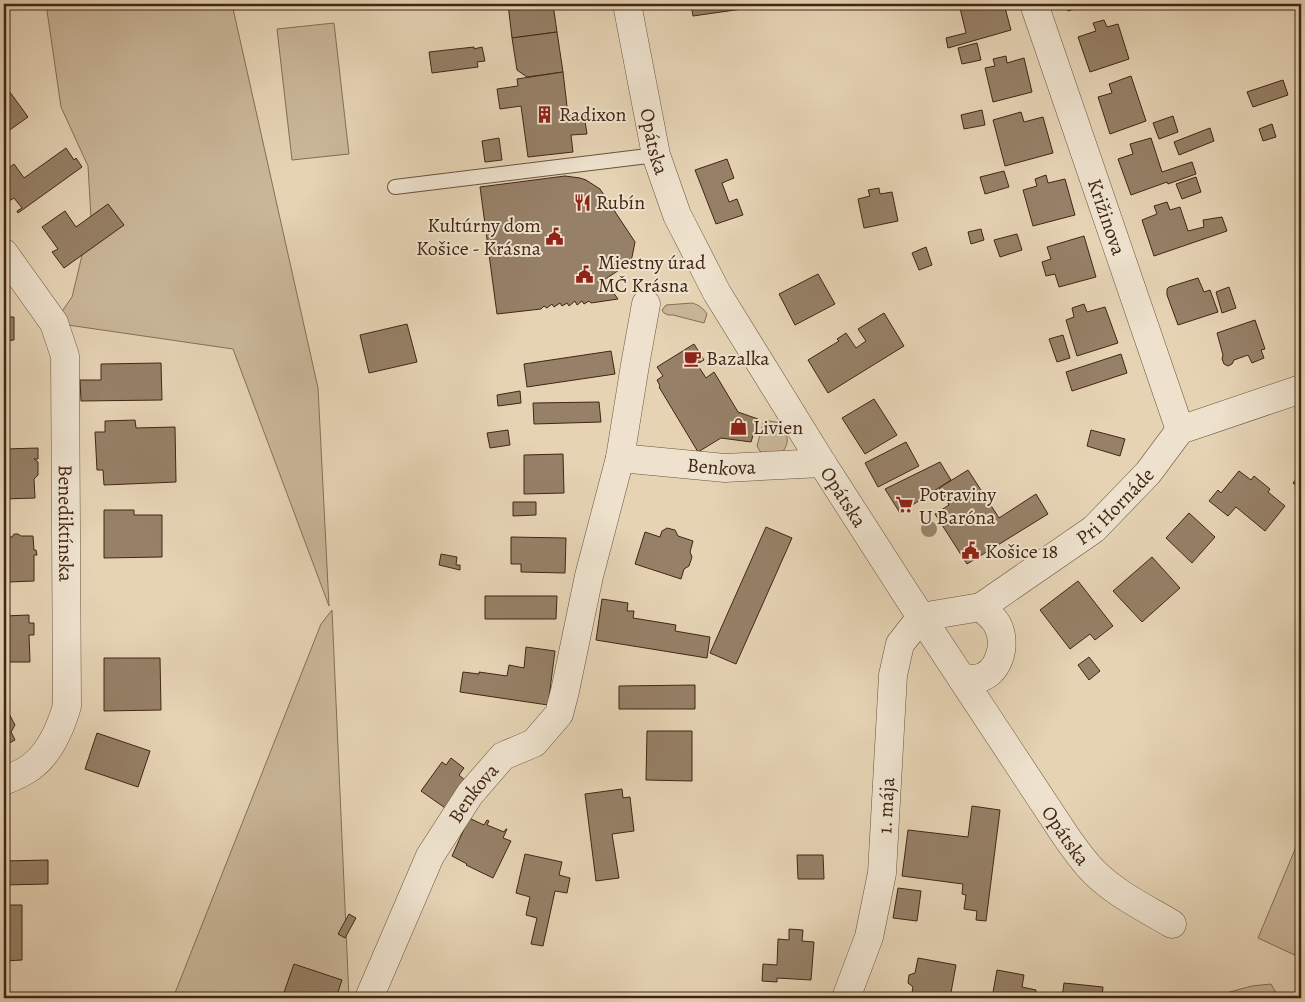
<svg xmlns="http://www.w3.org/2000/svg" width="1305" height="1002" font-family="Alegreya,serif">
	<style>
		.green { fill: #c9b699; stroke: #856e56 }
		.building { fill: #968067; stroke: #412614 }
		.lines { fill: none; stroke-linecap: round; stroke-linejoin: round }
		.lane-casing { stroke: #6a513c; stroke-width: 16 }
		.street-casing { stroke: #6a513c; stroke-width: 29 }
		.lane { stroke: #eee2ce; stroke-width: 14 }
		.street { stroke: #eee2ce; stroke-width: 28 }
		.tree { fill: #9a846b }
		.labels { text-anchor: middle; dominant-baseline: central; stroke-width: 4; stroke-linejoin: round; paint-order: stroke }
		.poi-label { font-size: 20px; fill: #412614; stroke: #eee2ce; text-anchor: start }
		.street-label { font-size: 20px; fill: #412614; stroke: #eee2ce }
	</style>
	<rect width="100%" height="100%" fill="#e5d3b4"/>
	<filter id="stains"><feTurbulence type="fractalNoise" baseFrequency=".004" numOctaves="4"/><feColorMatrix values="0 0 0 0 .2 0 0 0 0 .09 0 0 0 0 .02 0 0 0 .5 -.17"/></filter>
	<radialGradient id="worn" r=".72"><stop offset=".6" stop-color="#630" stop-opacity="0"/><stop offset="1" stop-color="#630" stop-opacity=".3"/></radialGradient>
	<g class="green">
		<polygon points="46,4 232,4 318,388 329,606 233,349 54,323 72,297 91,218 88,166 61,107"/>
		<polygon points="334,23 349,154 292,160 277,29"/>
		<path d="M 692,303 C 699,305 703,308 707,314 L 704,323 L 673,315 L 668,315 L 664,313 L 662,310 L 666,305 Z"/>
		<path d="M 764,420 L 781,423 C 787,436 791,440 782,453 L 763,456 L 757,446 Z"/>
		<polygon points="332,610 349,998 173,998 321,624"/>
		<polygon points="1301,835 1301,958 1258,938"/>
		<polygon points="1271,984 1279,998 1216,998 1215,996 1252,986"/>
	</g>
	<g class="building">
		<polygon points="508,4 553,4 557,32 512,38"/>
		<polygon points="691,4 741,4 742,9 693,16"/>
		<polygon points="959,4 1004,4 1011,30 948,48 946,38 966,33"/>
		<polygon points="1066,4 1089,4 1068,11"/>
		<polygon points="1104,20 1107,27 1118,24 1129,59 1090,72 1078,37 1096,31 1093,23"/>
		<polygon points="557,32 563,72 527,77 517,70 512,38"/>
		<polygon points="977,43 981,60 962,64 958,48"/>
		<polygon points="474,47 474,49 482,47 485,61 477,62 478,67 432,73 429,52"/>
		<polygon points="1006,56 1007,63 1024,58 1032,92 993,102 985,68 995,66 993,59"/>
		<polygon points="563,72 568,115 585,113 586,121 585,121 587,134 571,135 573,152 528,157 521,106 500,109 497,89 518,86 517,79"/>
		<polygon points="1131,76 1146,121 1110,134 1098,97 1112,93 1109,84"/>
		<polygon points="1283,80 1288,95 1253,107 1247,92"/>
		<polygon points="4,84 28,117 4,134"/>
		<polygon points="982,110 985,125 964,129 961,115"/>
		<polygon points="1021,112 1024,122 1043,117 1053,153 1005,166 993,120"/>
		<polygon points="1173,116 1178,132 1159,139 1153,123"/>
		<polygon points="1272,124 1276,137 1263,141 1259,129"/>
		<polygon points="1210,128 1214,141 1179,155 1174,142"/>
		<polygon points="499,138 502,160 485,162 482,141"/>
		<polygon points="1151,138 1162,172 1192,162 1196,174 1168,184 1167,182 1131,195 1118,159 1133,154 1130,144"/>
		<polygon points="66,148 74,160 76,158 82,167 18,213 17,211 22,208 14,198 9,201 4,193 4,172 14,164 24,178"/>
		<polygon points="727,159 734,178 722,183 729,202 737,199 743,215 716,224 695,170"/>
		<polygon points="1004,171 1009,187 985,194 980,177"/>
		<polygon points="1046,175 1048,183 1065,179 1075,215 1033,226 1023,190 1037,186 1035,179"/>
		<polygon points="565,176 580,178 586,180 600,189 635,242 631,262 604,280 618,299 591,303 589,301 584,304 582,301 577,305 575,301 569,306 567,303 562,306 560,303 554,307 552,304 547,308 544,306 541,309 497,314 480,187"/>
		<polygon points="1196,177 1201,192 1182,199 1176,184"/>
		<polygon points="879,188 880,194 892,192 898,221 864,228 858,199 870,196 868,190"/>
		<polygon points="1167,202 1170,210 1180,207 1188,231 1204,227 1203,220 1222,217 1227,231 1154,256 1142,220 1157,214 1154,206"/>
		<polygon points="108,204 124,225 64,268 52,252 58,249 42,227 65,211 76,227"/>
		<polygon points="981,229 984,240 971,244 968,232"/>
		<polygon points="1017,234 1022,250 1000,257 994,240"/>
		<polygon points="1084,236 1096,277 1059,287 1055,274 1046,276 1042,262 1051,259 1047,247"/>
		<polygon points="926,247 932,265 919,270 912,253"/>
		<polygon points="818,274 835,304 795,325 779,294"/>
		<polygon points="1198,278 1204,292 1210,290 1218,312 1178,325 1167,295 1167,289 1169,287"/>
		<polygon points="1229,287 1236,308 1222,313 1216,292"/>
		<polygon points="1084,304 1087,312 1105,307 1118,343 1077,356 1066,320 1074,317 1072,308"/>
		<polygon points="884,313 904,346 828,393 808,360 839,341 837,339 846,333 856,348 866,341 858,329"/>
		<polygon points="4,317 14,317 14,340 4,341"/>
		<polygon points="1255,320 1265,349 1261,350 1264,358 1252,363 1248,355 1234,360 1232,364 1228,366 1224,364 1222,359 1223,355 1217,333"/>
		<polygon points="407,324 417,362 369,373 360,335"/>
		<polygon points="1063,335 1070,358 1057,362 1049,339"/>
		<polygon points="694,344 704,360 697,364 706,378 714,372 738,412 758,419 751,442 721,438 698,452 659,387 660,386 657,380 663,376 657,367"/>
		<polygon points="611,351 615,374 527,387 524,364"/>
		<polygon points="1121,354 1127,373 1072,391 1066,372"/>
		<polygon points="161,363 162,400 81,401 80,380 101,380 101,364"/>
		<polygon points="520,391 521,403 498,406 497,395"/>
		<polygon points="874,399 897,435 865,454 842,418"/>
		<polygon points="599,402 601,422 534,424 533,403"/>
		<polygon points="135,420 136,428 175,427 176,482 104,485 103,470 97,470 95,432 105,432 105,421"/>
		<polygon points="508,430 510,445 490,448 487,433"/>
		<polygon points="1091,430 1125,439 1120,456 1087,446"/>
		<polygon points="906,442 919,466 878,487 865,463"/>
		<polygon points="38,448 38,459 34,459 38,462 38,475 34,479 35,498 4,499 4,449"/>
		<polygon points="563,454 564,493 524,494 524,455"/>
		<polygon points="940,462 951,480 900,513 885,489"/>
		<polygon points="968,470 999,518 1036,494 1048,514 967,564 935,514 949,505 939,488"/>
		<polygon points="1239,471 1251,480 1254,476 1270,489 1268,492 1285,506 1265,531 1236,507 1228,516 1209,501 1218,490 1221,493"/>
		<polygon points="1301,473 1301,490 1293,483"/>
		<polygon points="513,502 536,502 536,515 513,516"/>
		<polygon points="104,510 134,510 134,515 162,515 162,557 104,558"/>
		<polygon points="1189,513 1215,537 1192,563 1166,538"/>
		<polygon points="766,527 792,538 736,664 710,653"/>
		<polygon points="667,528 675,530 678,536 693,541 690,552 692,557 689,566 684,569 681,579 635,564 645,532 660,537 662,531"/>
		<polygon points="14,534 18,534 21,536 33,536 34,550 36,550 37,555 34,555 34,581 9,582 9,569 4,569 4,537 12,537"/>
		<polygon points="511,537 566,538 565,573 521,572 521,564 511,564"/>
		<polygon points="441,554 457,557 456,565 460,565 460,570 439,565"/>
		<polygon points="1152,557 1180,588 1142,622 1113,591"/>
		<polygon points="1078,581 1113,626 1095,640 1090,634 1070,649 1040,610"/>
		<polygon points="485,596 557,596 556,619 485,619"/>
		<polygon points="602,599 628,603 627,611 634,611 633,618 676,625 675,631 710,637 707,658 596,640"/>
		<polygon points="29,615 29,623 34,623 34,635 29,635 30,662 4,662 4,616"/>
		<polygon points="526,647 555,651 548,705 460,692 463,672 479,674 479,672 507,676 509,665 524,668"/>
		<polygon points="1089,657 1100,671 1089,680 1078,665"/>
		<polygon points="104,658 160,658 161,710 104,711"/>
		<polygon points="695,685 695,709 619,709 619,686"/>
		<polygon points="4,708 6,708 15,725 11,732 15,740 4,746"/>
		<polygon points="647,731 692,731 692,781 646,780"/>
		<polygon points="97,733 150,751 138,787 85,769"/>
		<polygon points="451,758 464,768 459,775 468,783 448,810 421,791 442,762 446,765"/>
		<polygon points="622,789 623,798 630,797 634,831 612,834 619,878 596,881 585,794"/>
		<polygon points="972,806 1000,810 986,921 976,920 977,911 964,909 966,895 962,894 963,884 902,876 908,830 968,837"/>
		<polygon points="469,818 484,825 487,820 489,821 487,825 504,832 506,829 507,829 503,838 511,841 493,878 466,865 467,864 452,856"/>
		<polygon points="525,854 562,862 559,875 570,878 567,893 555,891 543,946 531,944 537,918 526,915 530,897 516,893"/>
		<polygon points="797,855 823,855 824,879 798,879"/>
		<polygon points="48,860 48,884 4,885 4,861"/>
		<polygon points="898,888 921,891 917,921 893,918"/>
		<polygon points="4,905 22,905 22,960 4,961"/>
		<polygon points="349,914 356,918 345,938 338,934"/>
		<polygon points="789,929 803,930 802,941 814,942 811,980 777,978 777,982 762,981 763,964 777,965 778,939 789,940"/>
		<polygon points="918,958 956,965 950,998 911,998 913,987 908,983 909,975 915,973"/>
		<polygon points="294,964 342,980 336,998 282,998"/>
		<polygon points="997,970 1024,975 1022,987 1036,990 1035,998 992,998"/>
		<polygon points="1064,983 1103,987 1102,998 1062,998"/>
	</g>
	<g class="lines">
		<defs>
			<polyline id="lane" points="395,187 656,155"/>
			<g id="street">
				<path id="s1" d="M 627,4 L 656,155 L 677,215 L 717,293 L 822,463 L 908,597 L 1065,835 C 1074,848 1083,861 1094,872 C 1116,894 1145,908 1172,924"/>
				<path id="s2" d="M 1034,4 L 1180,430"/>
				<path id="s3" d="M 4,253 L 54,323 L 65,356 L 67,706 C 60,730 48,758 25,771 C 18,775 11,778 4,781"/>
				<path id="s4" d="M 646,304 L 635,365 L 620,458 L 725,468 L 822,463"/>
				<path id="s5" d="M 921,617 L 981,607 L 1094,529 L 1148,473 L 1180,430 L 1301,389"/>
				<path d="M 962,678 C 966,678 970,679 974,679 C 999,677 1008,644 997,624 C 993,617 987,613 981,607"/>
				<path id="s6" d="M 369,998 L 430,856 L 470,794 L 503,756 L 534,743 L 559,714 L 565,691 L 589,576 L 620,458"/>
				<path id="s7" d="M 846,998 L 869,937 L 882,873 L 893,675 L 900,644 L 921,617"/>
			</g>
		</defs>
		<use href="#lane" class="lane-casing"/>
		<use href="#street" class="street-casing"/>
		<use href="#lane" class="lane"/>
		<use href="#street" class="street"/>
	</g>
	<circle class="tree" cx="929" cy="529" r="8"/>
	<defs>
		<symbol id="building-bare" viewBox="-9 -9 18 18"><path d="M-4-6H4V6H1V3H-1V6H-4ZM-2.5-4.3h1.7v1.8h-1.7ZM.8-4.3h1.7v1.8H.8ZM-2.5-1h1.7V.8h-1.7ZM.8-1h1.7V.8H.8Z" fill="#8f2418" stroke="#eee2ce" stroke-width="2.5" paint-order="stroke"/></symbol>
		<symbol id="restaurant-bare" viewBox="-9 -9 18 18"><path d="M-5-6h1v4h1v-4h1v4h1v-4h1v5L-1.5 .5V6h-2V.5L-5-1ZM5-6V6H3V1.5H1.5Q1.5-4 5-6Z" fill="#8f2418" stroke="#eee2ce" stroke-width="2.5" paint-order="stroke"/></symbol>
		<symbol id="civic-bare" viewBox="-9 -9 18 18"><path d="M-.6-6.5H3V-4.5H.6V-3L4-1V1h2V6H-6V1h2V-1L-.6-3ZM-1.2 2.5V6h2.4V2.5Z" fill="#8f2418" stroke="#eee2ce" stroke-width="2.5" paint-order="stroke"/></symbol>
		<symbol id="cafe-bare" viewBox="-9 -9 18 18"><path d="M-5.5-4.5H6V0H3Q3 3.5 0 3.5H-2.5Q-5.5 3.5-5.5 0ZM3-3.2v2h1.7v-2ZM-6 4.5H4V6H-6Z" fill="#8f2418" stroke="#eee2ce" stroke-width="2.5" paint-order="stroke"/></symbol>
		<symbol id="shop-bare" viewBox="-9 -9 18 18"><path d="M-5-2.5h2.3a2.7 3.5 0 0 1 5.4 0H5L5.5 6h-11ZM-1.5-2.5h3a1.5 2.3 0 0 0-3 0Z" fill="#8f2418" stroke="#eee2ce" stroke-width="2.5" paint-order="stroke"/></symbol>
		<symbol id="supermarket-bare" viewBox="-9 -9 18 18"><path d="M-6-5.5h2.5l.6 2H6L4.5 2H-2.5L-4.4-4H-6ZM-1.5 3.2a1.3 1.3 0 1 0 .1 0ZM3 3.2a1.3 1.3 0 1 0 .1 0Z" fill="#8f2418" stroke="#eee2ce" stroke-width="2.5" paint-order="stroke"/></symbol>
	</defs>
	<g fill-rule="evenodd">
		<use href="#building-bare" x="532" y="102" width="25" height="25"/>
		<use href="#restaurant-bare" x="570" y="190" width="25" height="25"/>
		<use href="#civic-bare" x="542" y="224" width="25" height="25"/>
		<use href="#civic-bare" x="572" y="262" width="25" height="25"/>
		<use href="#cafe-bare" x="680" y="346" width="25" height="25"/>
		<use href="#shop-bare" x="726" y="414" width="25" height="25"/>
		<use href="#supermarket-bare" x="892" y="492" width="25" height="25"/>
		<use href="#civic-bare" x="958" y="538" width="25" height="25"/>
	</g>
	<g class="labels">
		<g class="poi-label">
			<text x="559" y="114">Radixon</text>
			<text x="596" y="202">Rubín</text>
			<text x="541" y="225" text-anchor="end">Kultúrny dom<tspan x="541" dy="23">Košice - Krásna</tspan></text>
			<text x="598" y="262">Miestny úrad<tspan x="598" dy="23">MČ Krásna</tspan></text>
			<text x="706" y="358">Bazalka</text>
			<text x="753" y="427">Livien</text>
			<text x="919" y="494">Potraviny<tspan x="919" dy="23">U Baróna</tspan></text>
			<text x="985" y="551">Košice 18</text>
		</g>
		<g class="street-label">
			<text stroke="none"><textPath href="#s1" startOffset="140">Opátska</textPath></text>
			<text stroke="none"><textPath href="#s2" startOffset="225">Križinova</textPath></text>
			<text stroke="none"><textPath href="#s4" startOffset="258">Benkova</textPath></text>
			<text stroke="none"><textPath href="#s1" startOffset="545">Opátska</textPath></text>
			<text stroke="none"><textPath href="#s5" startOffset="229">Pri Hornáde</textPath></text>
			<text stroke="none"><textPath href="#s3" startOffset="288">Benediktínska</textPath></text>
			<text stroke="none"><textPath href="#s6" startOffset="231">Benkova</textPath></text>
			<text stroke="none"><textPath href="#s7" startOffset="198">1. mája</textPath></text>
			<text stroke="none"><textPath href="#s1" startOffset="950">Opátska</textPath></text>
		</g>
	</g>
	<rect width="1305" height="1002" fill="none" stroke="#e5d3b4" stroke-width="20"/>
	<rect x="5" y="5" width="1295" height="992" fill="none" stroke="#412614" stroke-width="2.5"/>
	<rect x="10" y="10" width="1285" height="982" fill="none" stroke="#412614"/>
	<rect width="100%" height="100%" filter="url(#stains)"/>
	<rect width="100%" height="100%" fill="url(#worn)"/>
</svg>
